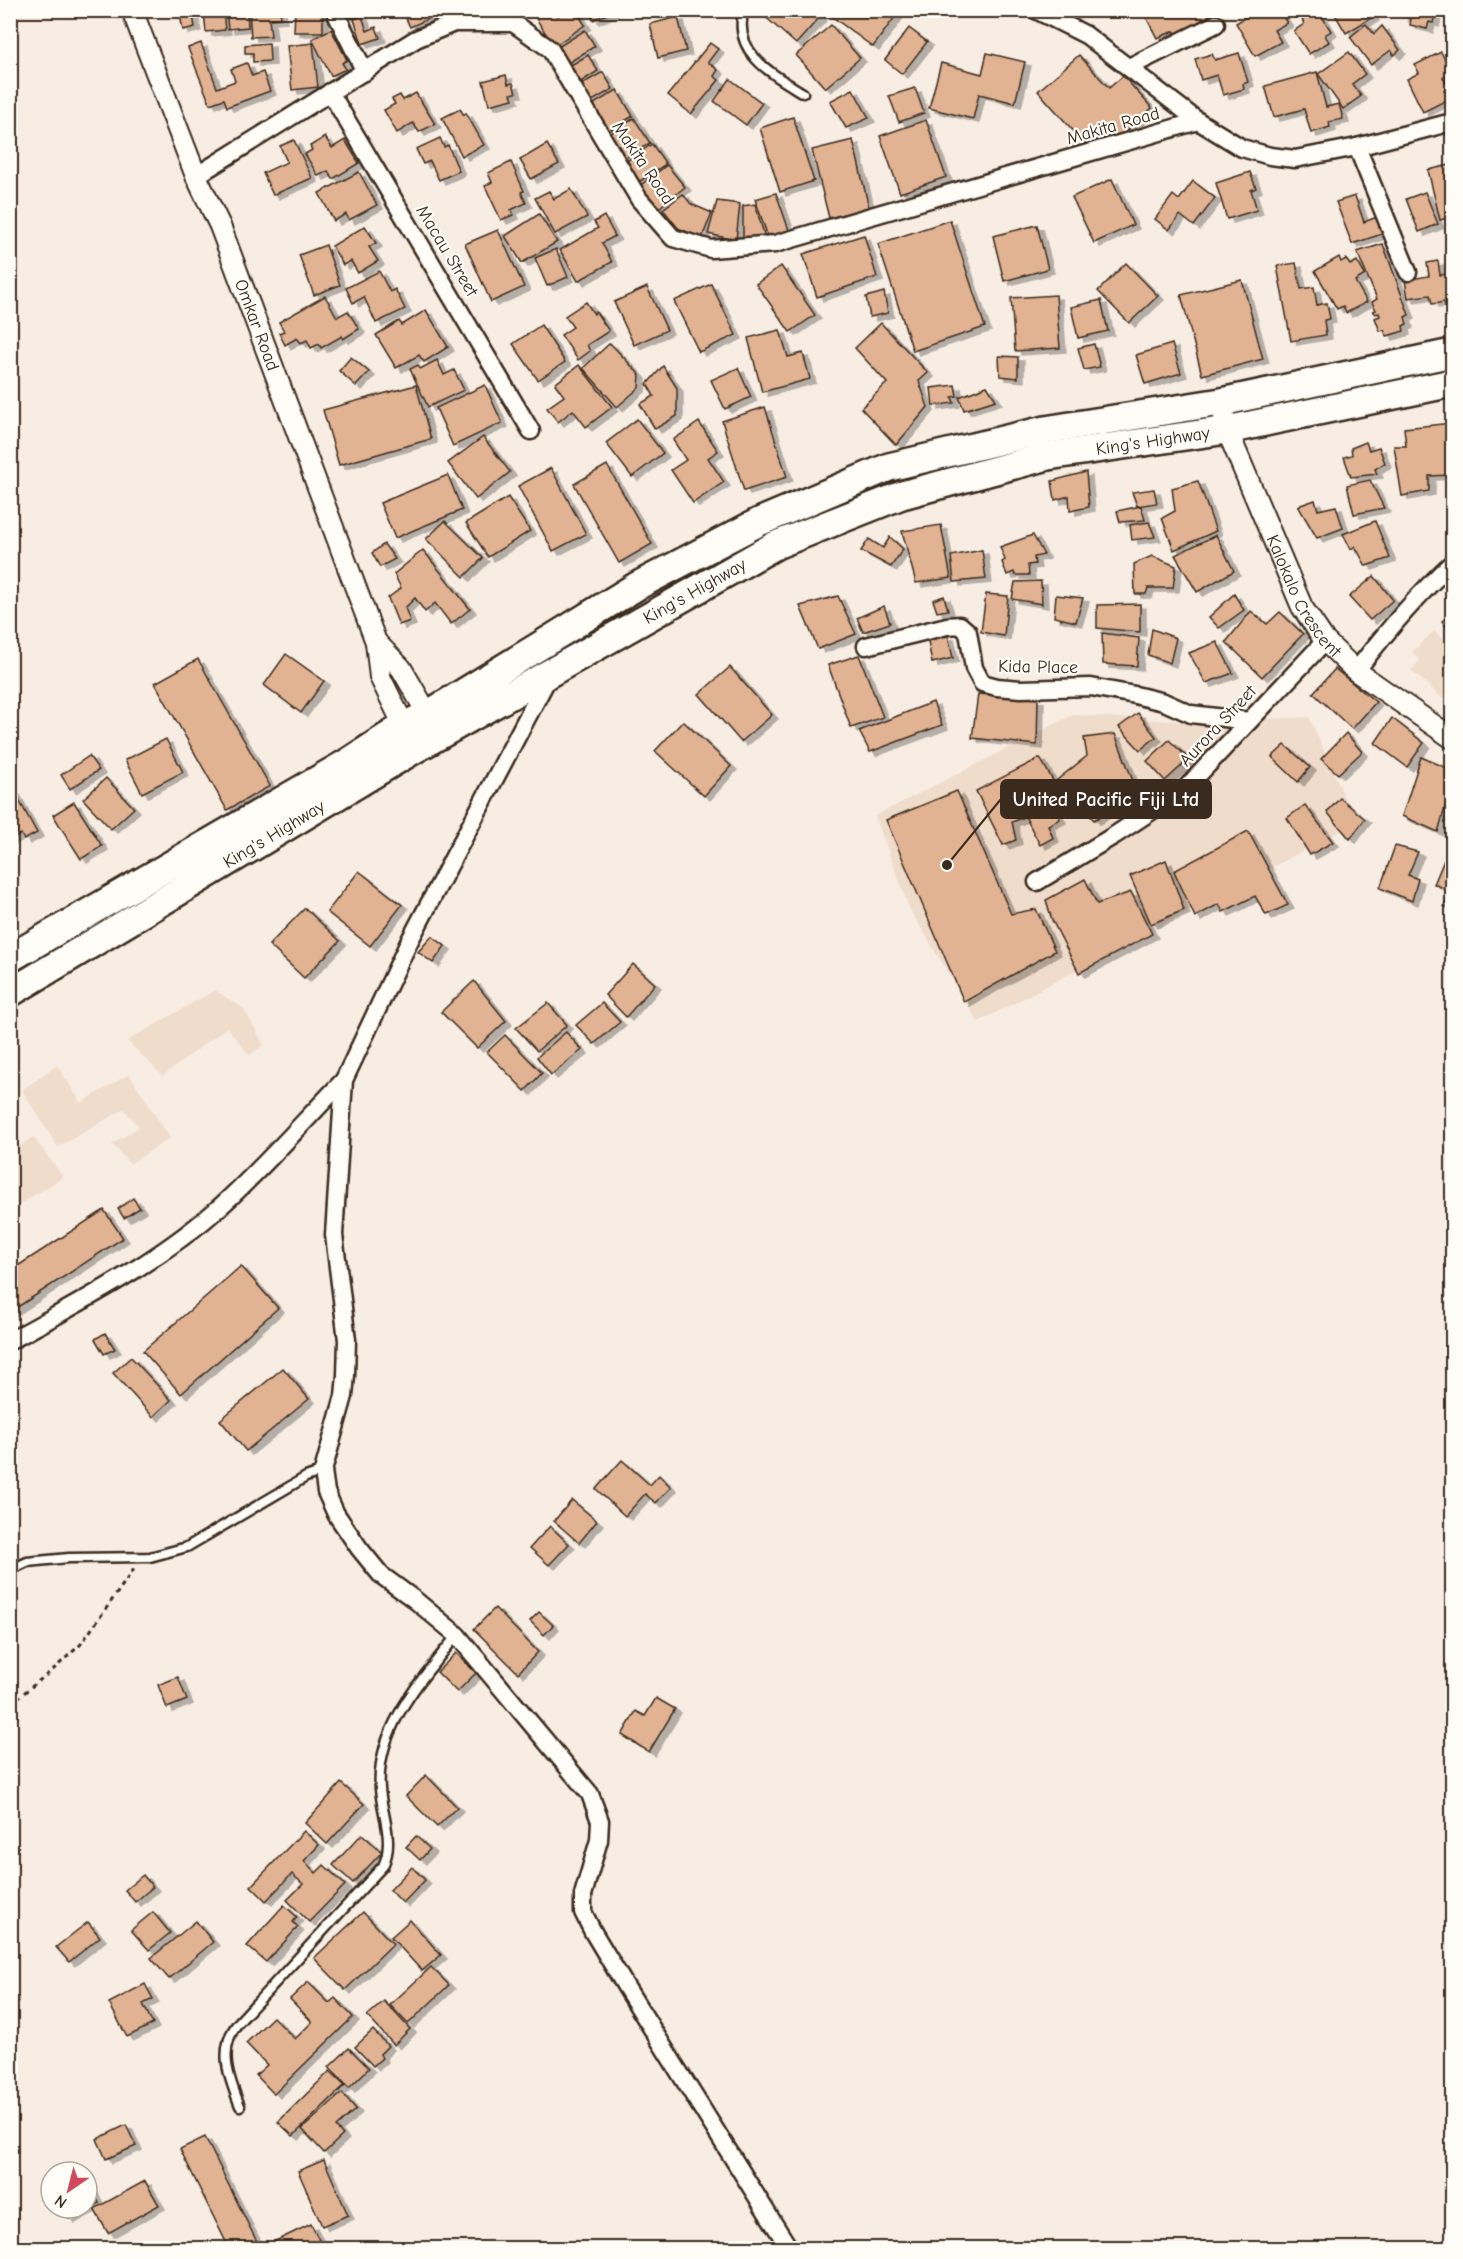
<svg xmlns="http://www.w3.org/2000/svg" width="1463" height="2259" font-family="'Comic Neue',sans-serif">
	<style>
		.built { fill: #f0dccb }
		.building { fill: #e1b392; stroke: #3b2a1e; stroke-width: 1.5; filter: url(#shadow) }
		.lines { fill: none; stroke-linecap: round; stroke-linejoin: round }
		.service-casing { stroke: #3b2a1e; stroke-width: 13 }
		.minor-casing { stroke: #3b2a1e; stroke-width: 21 }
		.tertiary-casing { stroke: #3b2a1e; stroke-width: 24 }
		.trunk-casing { stroke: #3b2a1e; stroke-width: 32 }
		.path { stroke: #3b2a1e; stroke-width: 3; stroke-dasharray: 4.5 4.5; stroke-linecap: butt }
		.service { stroke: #fdfcf7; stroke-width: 8 }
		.minor { stroke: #fdfcf7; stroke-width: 16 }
		.tertiary { stroke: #fdfcf7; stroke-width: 20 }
		.trunk { stroke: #fdfcf7; stroke-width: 27 }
		.labels { text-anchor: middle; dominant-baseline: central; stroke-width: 4.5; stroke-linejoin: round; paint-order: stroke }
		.street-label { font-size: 18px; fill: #3b2a1e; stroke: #fdfcf7 }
		.leader { fill: none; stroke: #3b2a1e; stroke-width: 2 }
		.callout-dot { fill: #3b2a1e; stroke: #fdfcf7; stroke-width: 2 }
		.callout { fill: #3b2a1e; stroke: #3b2a1e; stroke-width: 2 }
		.callout-label { font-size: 20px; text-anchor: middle; font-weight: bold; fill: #fff }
	</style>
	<defs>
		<filter id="shadow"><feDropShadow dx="6" dy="4" stdDeviation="0" flood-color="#0004"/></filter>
	</defs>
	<rect width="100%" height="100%" fill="#f7ede3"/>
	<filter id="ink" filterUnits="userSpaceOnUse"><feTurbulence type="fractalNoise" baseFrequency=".0167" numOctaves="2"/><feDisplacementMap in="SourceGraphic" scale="12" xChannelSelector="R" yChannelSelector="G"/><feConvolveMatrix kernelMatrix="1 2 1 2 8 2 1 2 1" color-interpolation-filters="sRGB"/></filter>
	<g filter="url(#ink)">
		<g class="built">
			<polygon points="1434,631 1452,648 1452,689 1442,698 1411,670 1420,661 1412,652"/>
			<polygon points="1073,715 1187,722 1309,717 1356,823 978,1022 910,910 875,816"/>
			<polygon points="215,990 244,1009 264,1045 249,1055 227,1027 163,1076 127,1041"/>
			<polygon points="57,1065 81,1103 129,1074 170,1138 130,1164 112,1144 139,1127 124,1109 58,1147 22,1090"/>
			<polygon points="33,1137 63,1177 11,1210 11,1152"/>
		</g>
		<g class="building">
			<polygon points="192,10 195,27 183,30 179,11"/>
			<polygon points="226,10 247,10 248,27 228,29"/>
			<polygon points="249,10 280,10 281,18 269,19 271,36 251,37"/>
			<polygon points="295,10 323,10 323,32 294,32"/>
			<polygon points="339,10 364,10 364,13 349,19 348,16 342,18"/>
			<polygon points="410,10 430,10 425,13 428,19 410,27 405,16 411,13"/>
			<polygon points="538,10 547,10 549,13 554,10 558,16 566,10 576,10 585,25 554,46 533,14"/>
			<polygon points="589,10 611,10 612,12 593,20"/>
			<polygon points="765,10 826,10 796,44 762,14"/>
			<polygon points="833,10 900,10 873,47 830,15"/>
			<polygon points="1154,10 1207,10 1210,15 1200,21 1201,23 1177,35 1174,31 1157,38 1145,15"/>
			<polygon points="1257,10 1279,10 1287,23 1274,30 1281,42 1255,56 1236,23"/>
			<polygon points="1316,10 1318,10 1331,31 1325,35 1329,42 1309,54 1294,31 1304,24 1302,19"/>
			<polygon points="1369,10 1373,17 1346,33 1333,11"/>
			<polygon points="1403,10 1436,10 1433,23 1429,22 1427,29 1410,25 1411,18 1402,17"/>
			<polygon points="223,11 225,30 206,32 204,12"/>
			<polygon points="362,16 367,31 376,27 380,38 362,44 354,19"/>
			<polygon points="678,17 686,51 658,58 650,24"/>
			<polygon points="1366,24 1374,34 1382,26 1400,50 1394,55 1391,50 1371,65 1350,37"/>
			<polygon points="831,25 860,58 825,88 796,55"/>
			<polygon points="909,28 927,42 902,74 885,60"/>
			<polygon points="331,29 347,60 342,63 346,69 331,76 312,39"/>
			<polygon points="585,30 595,46 565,65 555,49"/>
			<polygon points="201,43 217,88 235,81 231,69 247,63 252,76 263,72 270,91 227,107 224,99 210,104 188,48"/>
			<polygon points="269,43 270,61 253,62 253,53 245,53 245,45"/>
			<polygon points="313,43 318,87 292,90 287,46"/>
			<polygon points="710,43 718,49 708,62 718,70 714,76 719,80 691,114 668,95"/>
			<polygon points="1349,52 1365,74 1352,84 1361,96 1343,109 1318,74"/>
			<polygon points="1441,52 1452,73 1443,77 1448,87 1444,90 1449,99 1423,112 1407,79 1419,73 1415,65"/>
			<polygon points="987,53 1025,62 1015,103 979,94 973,119 929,108 941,63 982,74"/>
			<polygon points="1239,53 1248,82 1243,84 1244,89 1223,95 1217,75 1201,80 1195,59 1212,54 1215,60"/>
			<polygon points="588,55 598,71 576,85 566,68"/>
			<polygon points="1079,55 1109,88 1123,76 1152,108 1111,145 1099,131 1085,144 1038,91"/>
			<polygon points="603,72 613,89 587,104 583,95 587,93 582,84"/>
			<polygon points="1317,72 1326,107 1339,104 1343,119 1329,122 1330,127 1311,133 1304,109 1274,117 1265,86"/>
			<polygon points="506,75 508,84 513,83 516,93 511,94 513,99 489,105 483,81"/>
			<polygon points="730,79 762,103 746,125 714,101"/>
			<polygon points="915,88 924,113 899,122 889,96"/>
			<polygon points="853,89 869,118 846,128 830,101"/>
			<polygon points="617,90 633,116 605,133 589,107"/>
			<polygon points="416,93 435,124 419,132 413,123 397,133 384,110 395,104 392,99 400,95 403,100"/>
			<polygon points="460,109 464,115 466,113 484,145 462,156 442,118"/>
			<polygon points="793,117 814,181 780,192 760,128"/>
			<polygon points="634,118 650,143 620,161 605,137"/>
			<polygon points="926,120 946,177 900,193 880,136"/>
			<polygon points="325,137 332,148 345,140 359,163 333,179 328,171 318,176 305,154 312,150 310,146"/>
			<polygon points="440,138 444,147 448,145 459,171 439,180 430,161 423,164 416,149"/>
			<polygon points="294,140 312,178 273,195 263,173 287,162 280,146"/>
			<polygon points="853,140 869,208 829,218 812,150"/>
			<polygon points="547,144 559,164 531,179 520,160"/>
			<polygon points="652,144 666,164 634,185 621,165"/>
			<polygon points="511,162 524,191 521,192 526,203 511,210 513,215 501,220 485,186 492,182 488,173"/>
			<polygon points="667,165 685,187 655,211 637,188"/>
			<polygon points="1450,165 1452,175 1452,217 1440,220 1428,170"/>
			<polygon points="359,172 377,205 349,220 346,214 334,221 319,193"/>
			<polygon points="1250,172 1256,188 1251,190 1257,210 1227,219 1216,183"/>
			<polygon points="1112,179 1133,225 1094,243 1072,197"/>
			<polygon points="1193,181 1215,198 1194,226 1180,215 1169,230 1155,219 1173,195 1179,200"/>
			<polygon points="571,189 587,217 555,234 535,198 549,191 554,199"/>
			<polygon points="1425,192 1438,224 1419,232 1406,199"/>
			<polygon points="776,193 790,233 769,240 755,199"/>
			<polygon points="683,194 691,204 712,213 702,238 678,228 663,209"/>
			<polygon points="1355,196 1364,222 1377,217 1382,234 1352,244 1336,202"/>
			<polygon points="717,201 740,204 736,240 708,234"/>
			<polygon points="755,204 766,241 743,240 743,206"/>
			<polygon points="539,214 557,242 522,263 505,236"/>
			<polygon points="604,216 615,236 602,243 612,262 578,281 560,250 598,228 594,222"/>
			<polygon points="950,220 985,327 913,351 878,244"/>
			<polygon points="1037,225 1048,269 1004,281 993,236"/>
			<polygon points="365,226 376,243 369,247 378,261 358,273 351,261 343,265 332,246"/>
			<polygon points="498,230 524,287 491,302 465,244"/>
			<polygon points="864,235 877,277 817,297 803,254"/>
			<polygon points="1383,244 1409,315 1405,317 1407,324 1403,326 1404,331 1387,336 1384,330 1380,331 1375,318 1380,316 1379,313 1376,314 1373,311 1376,310 1372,302 1377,299 1357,252"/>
			<polygon points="326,245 340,285 314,295 299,255"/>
			<polygon points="556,249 568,277 547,286 535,258"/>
			<polygon points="1339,257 1341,262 1346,259 1350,265 1357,261 1365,275 1355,281 1367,302 1346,313 1343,306 1337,309 1315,271"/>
			<polygon points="1438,261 1440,275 1449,274 1452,301 1432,304 1430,295 1408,298 1405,280 1429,276 1427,263"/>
			<polygon points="1126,263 1158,296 1129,323 1098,291"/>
			<polygon points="1296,263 1301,289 1314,287 1317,305 1327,303 1330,319 1324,320 1326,335 1291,341 1277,266"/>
			<polygon points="781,266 815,315 790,332 756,284"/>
			<polygon points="379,271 390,292 395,289 405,309 376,323 364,297 353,303 346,288"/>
			<polygon points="1242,280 1263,359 1202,375 1181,295"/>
			<polygon points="711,284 736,335 699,352 674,301"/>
			<polygon points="647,287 667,330 634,345 614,302"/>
			<polygon points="884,292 888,313 870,317 866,297"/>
			<polygon points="1056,295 1060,348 1015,351 1011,298"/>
			<polygon points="325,296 337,317 348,311 359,329 343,339 342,336 321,348 319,344 311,348 307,340 301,343 297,338 285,345 279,333 284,331 279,322"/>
			<polygon points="1101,300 1108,331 1078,338 1071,307"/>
			<polygon points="586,302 594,314 596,312 609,331 587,345 590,351 578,360 561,335 573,327 565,316"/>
			<polygon points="426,310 448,347 424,362 419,355 396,368 376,335 399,321 402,325"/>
			<polygon points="881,323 928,373 919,381 928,407 896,445 861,408 887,383 855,348"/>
			<polygon points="541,325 565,362 538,380 513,344"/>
			<polygon points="780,330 788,357 803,353 810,379 762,392 748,338"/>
			<polygon points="610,343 640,375 639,388 617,407 583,368"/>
			<polygon points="1094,344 1100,367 1084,370 1078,348"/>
			<polygon points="1172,344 1181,373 1145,384 1136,355"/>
			<polygon points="999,356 1018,357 1018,378 1000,376"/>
			<polygon points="351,357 369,372 356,386 339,371"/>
			<polygon points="437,360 444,375 454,370 464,390 428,407 410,369 418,365 420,369"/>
			<polygon points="579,365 612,407 586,427 573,410 558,422 547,408 564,396 555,384"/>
			<polygon points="663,366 677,388 677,416 655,429 640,404 654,396 647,384"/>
			<polygon points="738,368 751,397 725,409 711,380"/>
			<polygon points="416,385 431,439 339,465 323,410"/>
			<polygon points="485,385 502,423 453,446 436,408"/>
			<polygon points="955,385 957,396 952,397 954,403 933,406 931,388"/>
			<polygon points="987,386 996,400 964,410 959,397"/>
			<polygon points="765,407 787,477 744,491 722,421"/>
			<polygon points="637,419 663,453 632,477 606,443"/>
			<polygon points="699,422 718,451 708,458 724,482 693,503 671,470 686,460 673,440"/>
			<polygon points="1452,423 1452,458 1447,459 1451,475 1429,476 1429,491 1402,496 1394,446 1406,446 1404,428"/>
			<polygon points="483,437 510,472 476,499 448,463"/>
			<polygon points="1366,442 1369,450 1379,447 1385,463 1375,469 1377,474 1351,477 1344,457 1352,455 1351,448"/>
			<polygon points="607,465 652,544 619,563 574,484"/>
			<polygon points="551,468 586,534 553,551 518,486"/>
			<polygon points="1086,472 1089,507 1070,511 1069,496 1055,500 1052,481"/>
			<polygon points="448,475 462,510 395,538 380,503"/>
			<polygon points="1370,480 1384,508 1354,514 1347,485"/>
			<polygon points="1198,481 1216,531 1174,550 1162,518 1175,511 1172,488"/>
			<polygon points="1154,489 1157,503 1137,506 1132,492"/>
			<polygon points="508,497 530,531 488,557 466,523"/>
			<polygon points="1315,500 1318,510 1336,506 1343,528 1317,538 1298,506"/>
			<polygon points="1141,506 1145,520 1120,522 1117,511"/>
			<polygon points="445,521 483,558 464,577 426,539"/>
			<polygon points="1375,521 1390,558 1366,566 1355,546 1351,549 1343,534"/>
			<polygon points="1149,522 1155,537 1132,540 1130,525"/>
			<polygon points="941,525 951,578 916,583 902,531"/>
			<polygon points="1033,535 1044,555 1034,557 1035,564 1028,565 1029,575 1015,575 1014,572 1007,575 1002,562 1005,560 1000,547"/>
			<polygon points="1216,535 1234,571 1197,592 1175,555"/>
			<polygon points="890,537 903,549 891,567 861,551 869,539 883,548"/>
			<polygon points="384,544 395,559 380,567 372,553"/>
			<polygon points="423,550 470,609 451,624 435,603 425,612 415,598 405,608 410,621 399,625 388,598 401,588 394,574"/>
			<polygon points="982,550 986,579 954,582 951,556"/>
			<polygon points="1152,556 1176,566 1173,588 1148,588 1146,594 1135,594 1134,564"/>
			<polygon points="1374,576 1393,600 1370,620 1349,597"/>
			<polygon points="1041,581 1042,604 1012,599 1015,582"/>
			<polygon points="986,594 1008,596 1004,636 981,632"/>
			<polygon points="1234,594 1244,610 1219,628 1209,617"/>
			<polygon points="1056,595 1083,598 1076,622 1054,617"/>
			<polygon points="838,596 856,634 818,649 800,606"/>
			<polygon points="944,596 948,610 937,612 933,600"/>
			<polygon points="1140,604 1140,632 1097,628 1097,605"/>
			<polygon points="884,606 890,623 863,632 857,618"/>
			<polygon points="1251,611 1267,624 1280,612 1303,634 1262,677 1226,642"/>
			<polygon points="1452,614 1452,634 1442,621"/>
			<polygon points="1152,629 1176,638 1170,663 1148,655"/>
			<polygon points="1102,633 1139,638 1137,666 1103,664"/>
			<polygon points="948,635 953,658 932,663 928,641"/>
			<polygon points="1217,642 1233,673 1206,683 1189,653"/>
			<polygon points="286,654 324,681 301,713 264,685"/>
			<polygon points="859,655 883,717 851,728 828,665"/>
			<polygon points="198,659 270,786 227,810 155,683"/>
			<polygon points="730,667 772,715 741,742 699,694"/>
			<polygon points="1335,669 1376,702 1352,729 1313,693"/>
			<polygon points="978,694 1038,699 1037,745 972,738"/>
			<polygon points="933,702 942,725 870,752 859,731"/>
			<polygon points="1138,713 1156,737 1140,750 1119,727"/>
			<polygon points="1392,718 1424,743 1407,767 1375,743"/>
			<polygon points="683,721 731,766 704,796 655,751"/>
			<polygon points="1346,733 1362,752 1338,774 1321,759"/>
			<polygon points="1115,734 1138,794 1094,820 1083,808 1073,813 1057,780 1087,756 1084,738"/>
			<polygon points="166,739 183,772 142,793 125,760"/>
			<polygon points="1169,740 1189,759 1165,781 1147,761"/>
			<polygon points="1285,745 1310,767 1298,782 1272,757"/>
			<polygon points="89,756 99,770 70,789 61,775"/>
			<polygon points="1421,757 1452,770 1452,784 1438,832 1402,816"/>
			<polygon points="1040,758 1056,786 1019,802 1027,816 1012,822 1016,840 1003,845 976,791"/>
			<polygon points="106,778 134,808 111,829 83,799"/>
			<polygon points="14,791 37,833 24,840 21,834 10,840 10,793"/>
			<polygon points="957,791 1011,914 1036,909 1055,951 964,1002 886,820"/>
			<polygon points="1047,794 1060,819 1048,825 1053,838 1040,845 1027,820 1026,818 1029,816 1024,803"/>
			<polygon points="1340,798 1365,819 1350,839 1327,812"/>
			<polygon points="74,802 102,846 81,859 53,815"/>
			<polygon points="1305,805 1333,842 1310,855 1287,818"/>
			<polygon points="1248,831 1288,905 1266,915 1255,896 1223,912 1219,904 1195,917 1174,871"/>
			<polygon points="1395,846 1418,852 1408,875 1418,879 1412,901 1380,888"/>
			<polygon points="1447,853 1452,855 1452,909 1444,906 1450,891 1434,884"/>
			<polygon points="1166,860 1184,910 1151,924 1130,876"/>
			<polygon points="359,871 402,905 370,946 327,912"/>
			<polygon points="1085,879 1097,904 1131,892 1152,934 1079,973 1052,920 1046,900"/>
			<polygon points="305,908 340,941 304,978 269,945"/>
			<polygon points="432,936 445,946 433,963 418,952"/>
			<polygon points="633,964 655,984 626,1017 605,995"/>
			<polygon points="474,981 506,1021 477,1048 441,1012"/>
			<polygon points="548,1003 567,1025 537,1051 516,1028"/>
			<polygon points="602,1003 620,1022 594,1044 576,1025"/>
			<polygon points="566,1032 582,1050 551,1075 537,1057"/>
			<polygon points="505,1035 542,1073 525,1091 487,1052"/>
			<polygon points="133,1198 140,1208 124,1218 118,1209"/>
			<polygon points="104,1210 123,1238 10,1312 10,1271"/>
			<polygon points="241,1266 278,1308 181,1394 143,1351"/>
			<polygon points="105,1333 115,1349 104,1354 95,1339"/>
			<polygon points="131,1357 171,1400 153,1417 113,1373"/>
			<polygon points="283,1368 309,1399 246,1451 220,1420"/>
			<polygon points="622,1460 650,1485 659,1475 671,1487 656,1503 645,1494 625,1516 596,1489"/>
			<polygon points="572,1500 597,1521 579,1543 554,1521"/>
			<polygon points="550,1526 569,1544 549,1565 530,1548"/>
			<polygon points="495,1608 538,1652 518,1673 474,1629"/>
			<polygon points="539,1612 553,1625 544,1635 530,1621"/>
			<polygon points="456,1653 476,1673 457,1692 437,1672"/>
			<polygon points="178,1677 187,1700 167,1708 158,1685"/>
			<polygon points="656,1698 675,1709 649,1752 622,1735 636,1711 645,1716"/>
			<polygon points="426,1775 457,1807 437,1827 406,1796"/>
			<polygon points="341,1783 364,1804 327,1844 305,1823"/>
			<polygon points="304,1831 319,1845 304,1861 316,1873 324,1865 345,1885 309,1922 287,1900 303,1884 292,1874 266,1901 251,1886"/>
			<polygon points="362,1834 382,1852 353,1883 333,1865"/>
			<polygon points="416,1836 430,1849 420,1860 406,1847"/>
			<polygon points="412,1867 425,1880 403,1903 390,1890"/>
			<polygon points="143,1875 153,1887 135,1902 125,1890"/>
			<polygon points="284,1905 297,1917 293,1922 298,1927 266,1962 247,1946"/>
			<polygon points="153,1912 170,1933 149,1950 131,1930"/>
			<polygon points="363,1912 393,1944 345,1990 314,1958"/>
			<polygon points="410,1920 441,1955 422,1971 391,1937"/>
			<polygon points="196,1921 213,1942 169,1979 151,1958"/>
			<polygon points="88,1922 100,1937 69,1962 56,1947"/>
			<polygon points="431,1967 449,1985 408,2024 390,2005"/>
			<polygon points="308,1982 329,2003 335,1998 353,2017 274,2094 256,2075 267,2065 246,2043 273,2017 295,2039 312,2022 290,1999"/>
			<polygon points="145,1984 153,1999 143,2004 153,2024 127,2037 109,2003"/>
			<polygon points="384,2001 410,2029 394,2045 367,2016"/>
			<polygon points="373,2030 388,2046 380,2054 382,2058 373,2066 355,2047"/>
			<polygon points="349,2048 369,2068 349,2088 329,2067"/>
			<polygon points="330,2071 345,2085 293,2136 278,2122"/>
			<polygon points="342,2093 356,2109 336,2127 343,2135 324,2153 302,2129"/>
			<polygon points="126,2125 136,2146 106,2159 97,2139"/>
			<polygon points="205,2137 260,2248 229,2248 180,2149"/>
			<polygon points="324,2160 348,2215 322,2226 298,2171"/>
			<polygon points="87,2180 99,2203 69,2219 62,2208 87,2208"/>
			<polygon points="145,2181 159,2205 108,2233 94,2209"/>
			<polygon points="311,2224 323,2248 261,2248"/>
		</g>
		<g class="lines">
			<defs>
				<g id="service">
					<path d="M 744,10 C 731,53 774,75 803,93"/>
					<polyline points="10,1570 27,1562 69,1558 150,1557 187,1547 306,1477 323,1471"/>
					<path d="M 240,2106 C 229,2079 217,2048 238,2023 L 383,1866 C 395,1841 382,1815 380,1789 C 375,1729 422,1679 457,1635"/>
				</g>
				<g id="minor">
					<polyline points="334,10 365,72"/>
					<polyline points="1036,10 1086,35 1198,121 1242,148 1270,156 1295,159 1357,147 1452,122"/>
					<polyline points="1129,67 1216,24"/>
					<polyline points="330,92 531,431"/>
					<polyline points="1357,147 1408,272"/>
					<polyline points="196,176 416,39 454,23 513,23 550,49 639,199 673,238 711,249 775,244 1198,121"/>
					<polyline points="866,646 947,626 960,625 968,632 974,668 982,683 997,687 1021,689 1091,687 1135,695 1164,702 1191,714 1249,721"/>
					<path d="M 1356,671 C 1386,632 1416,596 1452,563"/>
					<polyline points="550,674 410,940 344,1080 334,1235 347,1340 346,1375 344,1396 323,1471 326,1492 336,1514 359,1548 381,1575 415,1600 457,1635 590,1794 600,1821 599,1840 583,1895 583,1912 593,1932 626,1987 789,2248"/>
					<polyline points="1037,882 1115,835 1185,789 1325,641"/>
					<path d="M 10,1341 C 84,1300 160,1261 222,1205 C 265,1166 304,1121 344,1080"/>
				</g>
				<g id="tertiary">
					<path id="s1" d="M 132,10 L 196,176 L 220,226 L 376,642 L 380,677 L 410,738"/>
					<path id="s2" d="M 1221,402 L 1227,430 L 1302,607 L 1325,641 L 1356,671 L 1452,738"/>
					<polyline points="376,642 401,668 434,725"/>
				</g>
				<g id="trunk">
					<polyline points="10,958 347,763 404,726 429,714 637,586 759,522 889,467 1045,430 1221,402 1452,353"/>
					<path id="s3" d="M 10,993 L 415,749 L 776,545 L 902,495 L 1048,456 L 1227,430 L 1452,383"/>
				</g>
			</defs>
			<use href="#service" class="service-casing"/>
			<use href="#minor" class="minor-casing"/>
			<use href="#tertiary" class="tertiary-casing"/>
			<use href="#trunk" class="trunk-casing"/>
			<polyline class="path" points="10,1704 55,1668 81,1644 134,1569"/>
			<use href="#service" class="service"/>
			<use href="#minor" class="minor"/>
			<use href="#tertiary" class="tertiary"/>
			<use href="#trunk" class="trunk"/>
		</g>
	</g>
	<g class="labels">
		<g class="street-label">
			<text transform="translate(1113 126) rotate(-16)">Makita Road</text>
			<text transform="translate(643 163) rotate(56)">Makita Road</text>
			<text transform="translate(447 251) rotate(59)">Macau Street</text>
			<text stroke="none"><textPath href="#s1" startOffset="339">Omkar Road</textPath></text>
			<text stroke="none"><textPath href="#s3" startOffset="1280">King's Highway</textPath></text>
			<text stroke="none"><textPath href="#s3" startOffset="794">King's Highway</textPath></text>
			<text stroke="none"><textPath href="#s2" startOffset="212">Kalokalo Crescent</textPath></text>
			<text transform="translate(1038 667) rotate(1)">Kida Place</text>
			<text transform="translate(1218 726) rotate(-47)">Aurora Street</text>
			<text stroke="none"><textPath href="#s3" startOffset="308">King's Highway</textPath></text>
		</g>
	</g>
	<path class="leader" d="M947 865L1001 799"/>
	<circle class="callout-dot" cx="947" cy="865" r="6"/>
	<rect class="callout" x="1001" y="780" width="210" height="38" rx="6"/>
	<g class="callout-label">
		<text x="1106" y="806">United Pacific Fiji Ltd</text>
	</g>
	<rect width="1463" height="2259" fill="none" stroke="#fdfcf7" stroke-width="36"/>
	<rect x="18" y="18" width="1427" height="2223" fill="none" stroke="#3b2a1e" stroke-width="2" filter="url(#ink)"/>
	<g transform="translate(69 2190) rotate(215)"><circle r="28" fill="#fdfcf7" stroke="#afa8a0" stroke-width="1.5"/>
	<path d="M0-4.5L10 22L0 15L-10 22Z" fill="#d1495b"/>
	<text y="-9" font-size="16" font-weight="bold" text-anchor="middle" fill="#3b2a1e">N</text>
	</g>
</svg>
